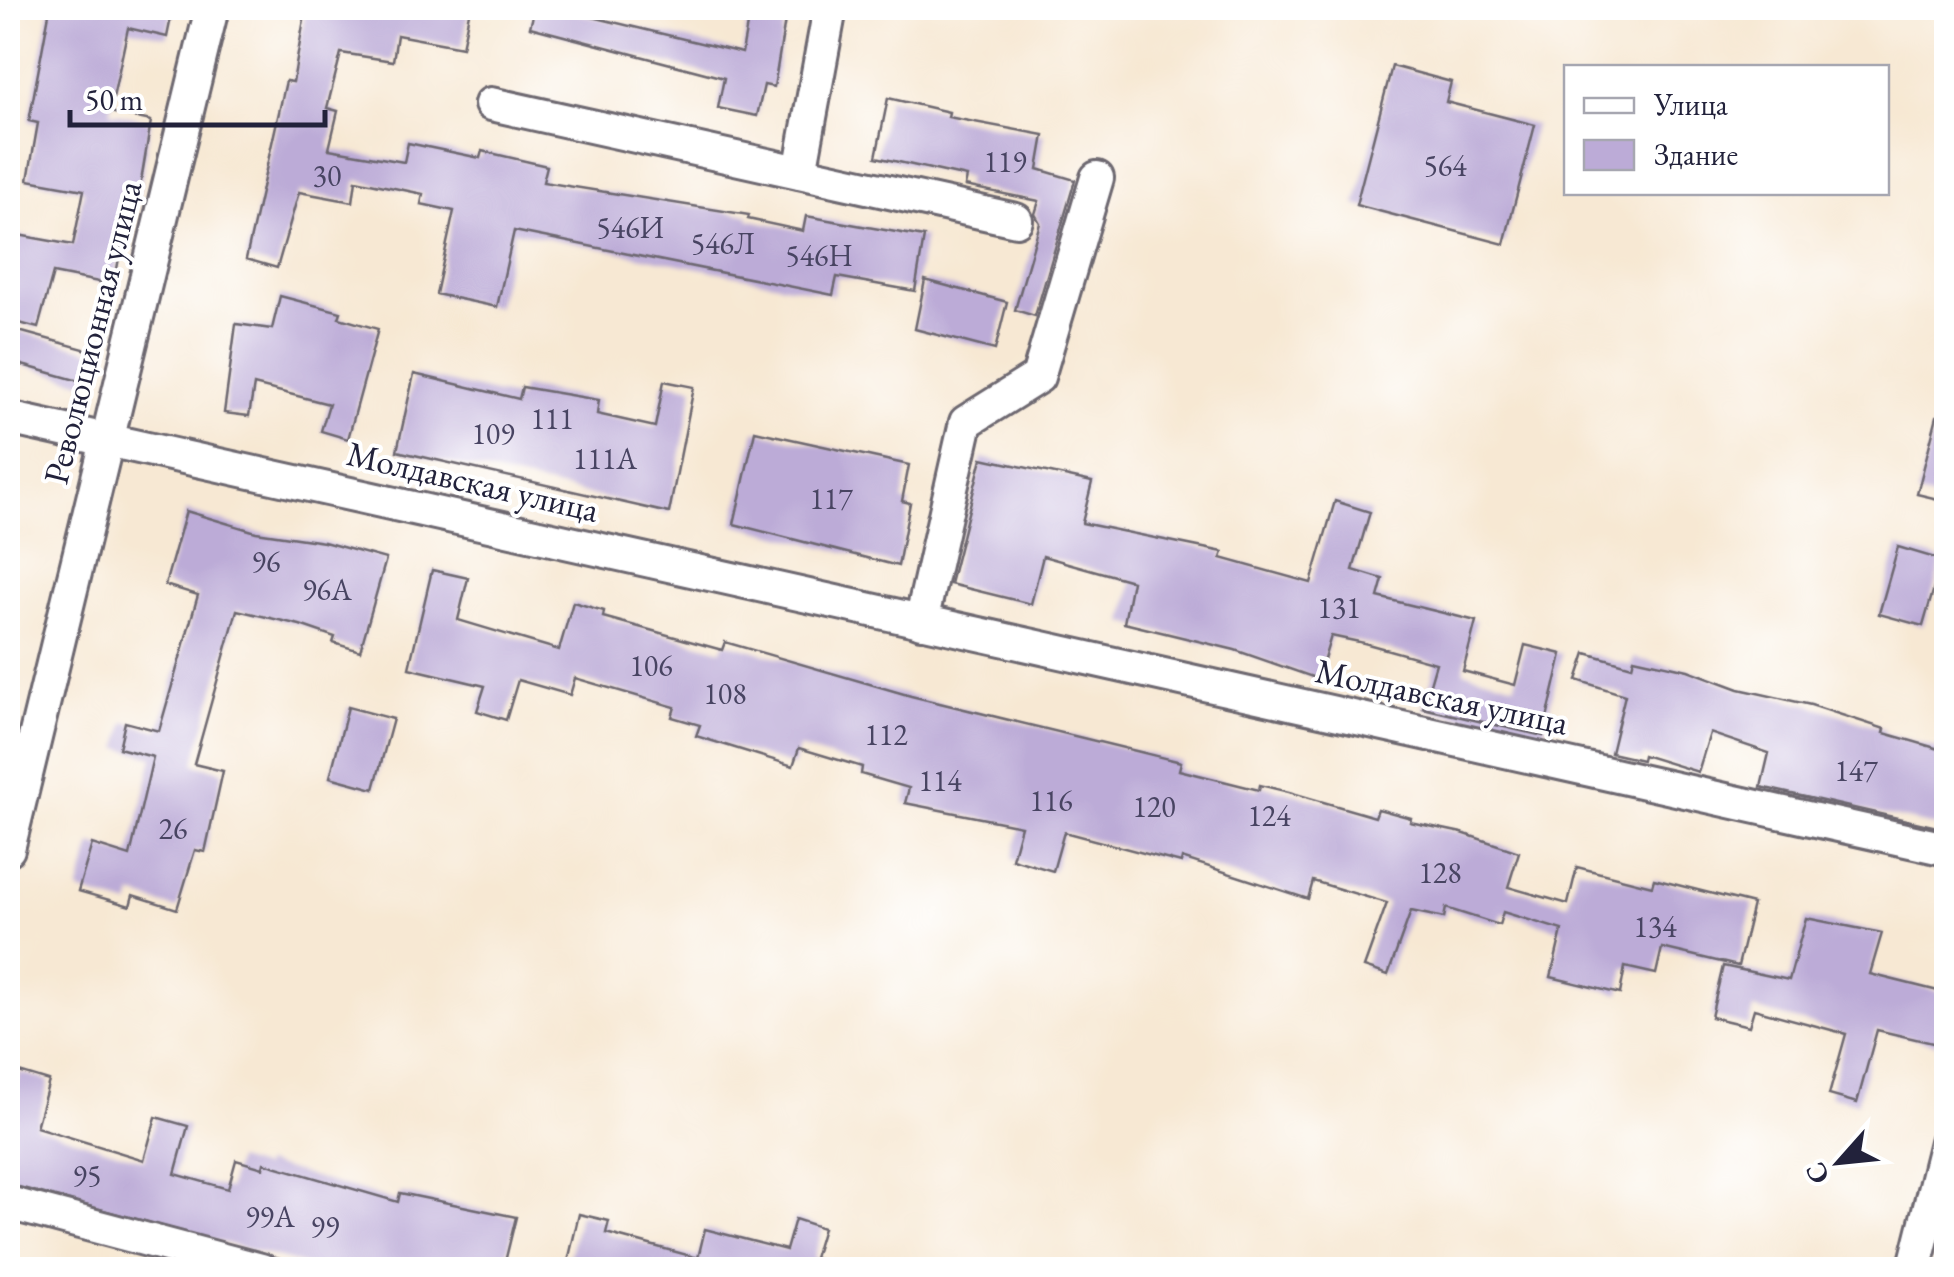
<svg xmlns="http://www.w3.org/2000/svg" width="1954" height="1277" font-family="'EB Garamond',serif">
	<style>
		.building { fill: #bcabd7 }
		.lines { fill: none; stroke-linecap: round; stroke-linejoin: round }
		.minor-casing { stroke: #6d6770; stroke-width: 38 }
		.minor { stroke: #fff; stroke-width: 32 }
		.labels { text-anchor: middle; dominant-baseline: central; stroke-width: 8; stroke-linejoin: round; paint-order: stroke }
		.number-label { font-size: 30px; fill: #484462 }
		.street-label { font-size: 35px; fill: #22223b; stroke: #fff }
	</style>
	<rect width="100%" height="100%" fill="#fff"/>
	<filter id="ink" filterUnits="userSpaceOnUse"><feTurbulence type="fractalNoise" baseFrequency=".01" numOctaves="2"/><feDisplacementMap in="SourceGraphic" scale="20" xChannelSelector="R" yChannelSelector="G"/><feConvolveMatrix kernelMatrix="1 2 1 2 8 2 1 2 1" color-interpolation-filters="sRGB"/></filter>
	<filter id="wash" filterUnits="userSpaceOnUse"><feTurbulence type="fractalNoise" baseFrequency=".0048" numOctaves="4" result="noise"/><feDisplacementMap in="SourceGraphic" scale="40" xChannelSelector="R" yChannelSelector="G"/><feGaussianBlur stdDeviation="2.25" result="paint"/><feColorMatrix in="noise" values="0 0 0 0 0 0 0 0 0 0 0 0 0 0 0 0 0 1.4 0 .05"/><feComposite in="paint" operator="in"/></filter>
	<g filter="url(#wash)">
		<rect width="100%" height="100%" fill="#f7e8d3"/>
		<g id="blocks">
			<g class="building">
				<polygon points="50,8 173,8 167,37 128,28 110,112 151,121 136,212 128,210 114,285 53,273 38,328 8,320 8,291 18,235 73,245 84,190 28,180 38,123 29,121"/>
				<polygon points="306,8 470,8 462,47 397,35 393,61 341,53 327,108 338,111 329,149 404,162 408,143 480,158 482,151 547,166 543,182 749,215 748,219 803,231 806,216 924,237 915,291 837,277 833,295 514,231 497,307 436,294 454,211 421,204 423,194 356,180 353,202 299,192 277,268 246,259 286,81 293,82"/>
				<polygon points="535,8 555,8 742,53 750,8 787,8 774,87 764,85 757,116 718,108 724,78 530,27"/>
				<polygon points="1392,66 1451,82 1446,102 1535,125 1504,244 1356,205"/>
				<polygon points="888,98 949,112 948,117 1044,135 1038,169 1075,180 1035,316 1015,310 1040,223 1035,214 1039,201 965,186 967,177 876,157"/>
				<polygon points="925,280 1007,302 995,350 915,329"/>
				<polygon points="280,296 341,312 339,318 378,329 348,439 321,431 329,404 254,385 249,416 224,413 236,324 272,329"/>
				<polygon points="15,330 95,352 86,383 8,361"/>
				<polygon points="414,374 519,399 522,387 599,400 597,414 655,427 664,381 694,387 669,513 397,451"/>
				<polygon points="1937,416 1946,417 1946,501 1917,494"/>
				<polygon points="755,431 909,465 902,501 910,503 898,566 734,524"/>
				<polygon points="982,458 1092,482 1082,523 1223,552 1221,558 1311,583 1335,501 1370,512 1353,570 1383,579 1378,597 1476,621 1463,671 1515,685 1525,645 1562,654 1543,736 1423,708 1436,663 1364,643 1331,636 1318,679 1235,650 1124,623 1132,581 1043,556 1031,604 950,584"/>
				<polygon points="186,511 256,532 324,542 386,559 360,651 333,643 335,637 300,625 237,610 194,764 223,771 205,852 195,850 177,909 133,895 130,906 78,891 92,844 130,856 153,757 119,748 125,722 159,731 198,595 165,585"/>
				<polygon points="1898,547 1942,560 1923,626 1879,614"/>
				<polygon points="432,570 468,578 458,620 559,650 573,602 604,611 603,617 722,650 725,642 911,696 1181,762 1179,770 1259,790 1260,785 1289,792 1375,817 1378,809 1411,818 1410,822 1462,833 1519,852 1508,887 1568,904 1577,867 1652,886 1654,879 1753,904 1738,966 1662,948 1656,974 1625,967 1620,994 1551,977 1562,930 1503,912 1499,925 1446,908 1444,918 1411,911 1388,975 1364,967 1387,903 1313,881 1308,899 1182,858 1181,863 1064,832 1053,871 1012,859 1021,826 905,803 909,788 861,774 862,767 799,748 793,766 696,736 700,725 672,717 675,707 575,678 570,695 518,680 506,720 477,711 485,686 409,668"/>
				<polygon points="1586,653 1632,666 1634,658 1688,670 1739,689 1811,705 1885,729 1884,733 1946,751 1946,829 1761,787 1769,753 1710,733 1698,772 1643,755 1642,760 1611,753 1625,695 1577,680"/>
				<polygon points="348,707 393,719 374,789 330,777"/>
				<polygon points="1806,918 1882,933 1870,974 1946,993 1937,1044 1877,1030 1857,1103 1829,1095 1846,1034 1754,1009 1749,1026 1711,1017 1723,966 1789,980"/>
				<polygon points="19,1072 49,1081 36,1127 144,1160 156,1117 188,1126 175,1174 228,1189 236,1160 263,1168 264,1163 398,1202 400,1193 516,1217 503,1270 323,1270 8,1184 8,1112"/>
				<polygon points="579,1214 609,1221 606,1233 698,1258 705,1229 786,1250 795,1219 823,1228 814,1258 823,1260 822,1270 566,1270"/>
			</g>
		</g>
	</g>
	<g filter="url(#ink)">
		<use href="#blocks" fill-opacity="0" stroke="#6d6770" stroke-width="2.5"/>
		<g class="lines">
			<defs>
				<g id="minor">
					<polyline points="491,104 1016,220"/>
					<polyline points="800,172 830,8"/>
					<polyline points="8,418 1946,849"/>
					<polyline points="921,622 966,422 1038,377 1097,178"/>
					<polyline points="8,849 212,8"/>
					<polyline points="8,1203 261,1270"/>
					<polyline points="1914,1270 1946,1142"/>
				</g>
			</defs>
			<use href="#minor" class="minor-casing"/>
			<use href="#minor" class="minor"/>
		</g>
	</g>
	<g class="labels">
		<g class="number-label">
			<text x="1005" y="161">119</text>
			<text x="1445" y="165">564</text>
			<text x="327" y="175">30</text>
			<text x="630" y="227">546И</text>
			<text x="723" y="243">546Л</text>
			<text x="819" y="255">546Н</text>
			<text x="552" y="418">111</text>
			<text x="493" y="433">109</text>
			<text x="605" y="458">111А</text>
			<text x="831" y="498">117</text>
			<text x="266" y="561">96</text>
			<text x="327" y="589">96А</text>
			<text x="1339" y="607">131</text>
			<text x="651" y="665">106</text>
			<text x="725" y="693">108</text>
			<text x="886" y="734">112</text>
			<text x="1856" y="770">147</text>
			<text x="940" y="780">114</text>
			<text x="1051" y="800">116</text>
			<text x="1154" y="806">120</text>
			<text x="1269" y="815">124</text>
			<text x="173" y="828">26</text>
			<text x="1440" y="872">128</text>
			<text x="1655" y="926">134</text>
			<text x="87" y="1175">95</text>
			<text x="270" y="1216">99А</text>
			<text x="325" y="1226">99</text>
		</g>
		<g class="street-label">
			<text transform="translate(92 332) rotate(-76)">Революционная улица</text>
			<text transform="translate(473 481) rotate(13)">Молдавская улица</text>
			<text transform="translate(1442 696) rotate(12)">Молдавская улица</text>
		</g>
	</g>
	<rect width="1954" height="1277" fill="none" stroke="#fff" stroke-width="40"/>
	<rect x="1564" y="65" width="325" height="130" fill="#ffffff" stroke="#a7a7b1" stroke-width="2.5"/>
	<rect x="1584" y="98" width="50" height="15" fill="#ffffff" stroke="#a7a7b1" stroke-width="2.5"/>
	<text x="1654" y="115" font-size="30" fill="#22223b">Улица</text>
	<rect x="1584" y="140" width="50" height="30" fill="#bcabd7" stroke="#a7a7b1" stroke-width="2.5"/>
	<text x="1654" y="165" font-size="30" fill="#22223b">Здание</text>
	<g transform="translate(1839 1162) rotate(243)" stroke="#ffffff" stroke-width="8" paint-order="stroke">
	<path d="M0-8L18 38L0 25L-18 38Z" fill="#22223b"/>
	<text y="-15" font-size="28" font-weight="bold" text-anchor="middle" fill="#22223b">С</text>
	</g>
	<path d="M70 110v15h255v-15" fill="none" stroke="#22223b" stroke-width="5"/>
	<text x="85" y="110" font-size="30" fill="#22223b" stroke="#ffffff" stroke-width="8" paint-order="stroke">50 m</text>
</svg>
